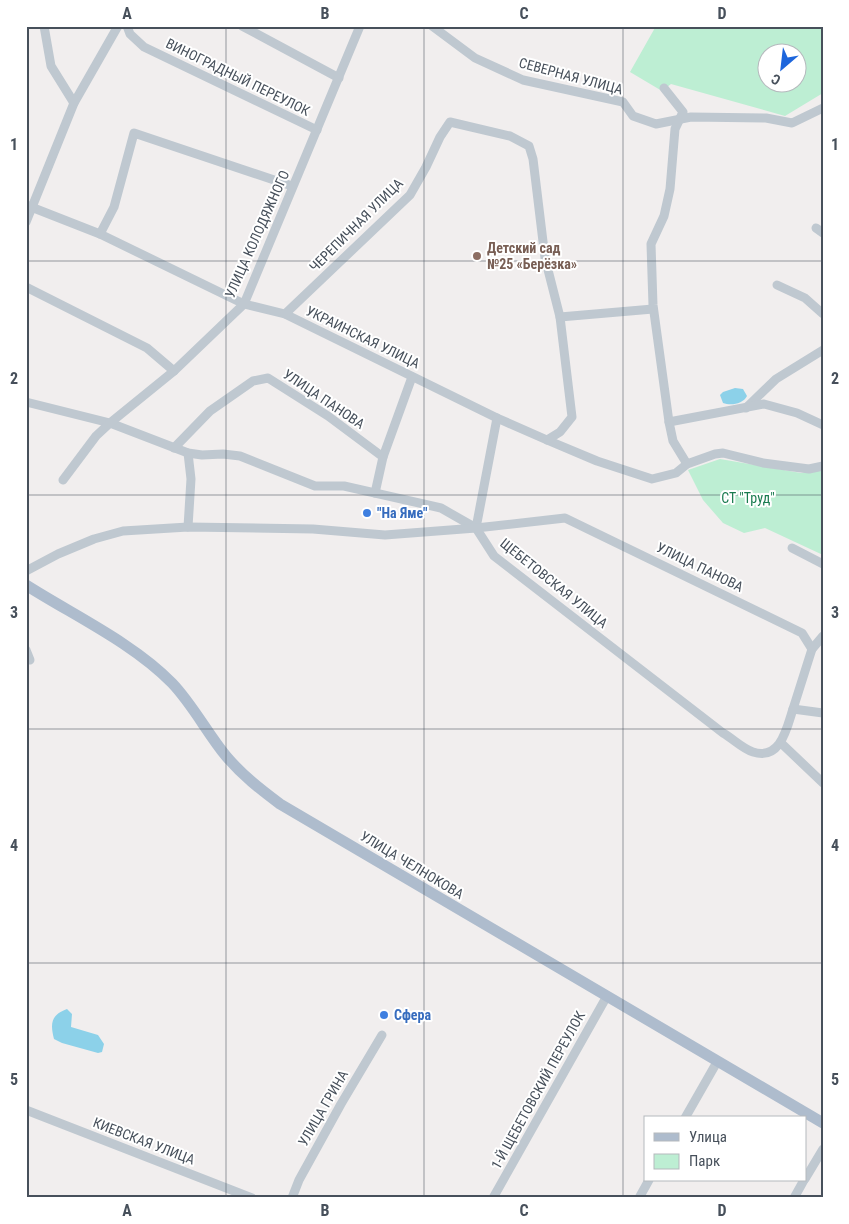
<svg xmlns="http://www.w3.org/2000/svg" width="849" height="1224" font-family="'Roboto Condensed',sans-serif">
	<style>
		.green { fill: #bdeed3; fill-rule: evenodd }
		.water { fill: #8cd1e9 }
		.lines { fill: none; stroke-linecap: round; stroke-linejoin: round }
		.minor { stroke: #bfc8d0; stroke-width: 9 }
		.major { stroke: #aebccd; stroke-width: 11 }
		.grid { fill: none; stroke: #47505b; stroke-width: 1; stroke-opacity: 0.55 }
		.education-dot { fill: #8d6e63; stroke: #fff; stroke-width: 2 }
		.shop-dot { fill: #3f7fe0; stroke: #fff; stroke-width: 2 }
		.labels { text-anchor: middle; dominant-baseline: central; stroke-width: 4; stroke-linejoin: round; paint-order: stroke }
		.street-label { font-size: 14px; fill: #47505b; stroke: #fff }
		.education-label { font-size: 14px; font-weight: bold; fill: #785e54; stroke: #fff; text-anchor: start }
		.park-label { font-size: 14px; fill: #197b4f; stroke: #fff }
		.shop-label { font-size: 14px; font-weight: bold; fill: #366cbe; stroke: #fff; text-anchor: start }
		.neatline { fill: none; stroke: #47505b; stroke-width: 2 }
		.grid-label { font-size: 16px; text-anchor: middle; font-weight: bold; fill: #47505b }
	</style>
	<rect width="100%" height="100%" fill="#f1eeee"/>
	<g class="green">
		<path d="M 656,26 L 823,26 L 823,93 L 785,116 L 671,84 L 662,91 L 630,72 ZM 766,52 L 796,52 L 796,82 L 766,82 Z"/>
		<polygon points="720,459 801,473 823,470 823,555 765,528 744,533 723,523 703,500 688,470"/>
	</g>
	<g class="water">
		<path d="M 735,388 L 743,389 L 747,396 C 743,404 731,406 723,403 L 720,395 L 723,392 Z"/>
		<path d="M 67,1009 L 72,1014 L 71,1027 L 98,1035 L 104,1044 L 102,1052 L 98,1053 L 62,1043 L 54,1039 C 50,1023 51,1015 67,1009 Z"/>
	</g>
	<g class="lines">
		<g class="minor">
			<polyline points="44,26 51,66 74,103"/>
			<polyline points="127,26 130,34 144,47 317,130"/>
			<polyline points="242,26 339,78"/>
			<polyline points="432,26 475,58 523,80 623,102 633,116 656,124 691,117 766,118 792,123 823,108"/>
			<polyline points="664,88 683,112 675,129 670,189 664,216 651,244 653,305 669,422 673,441 687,464"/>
			<polyline points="26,205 100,234 244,304 285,314 497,418 547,440 597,461 652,479 676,473 687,464 715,454 723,453 763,463 809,469 823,466"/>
			<polyline points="26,222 74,103 118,26"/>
			<polyline points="816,228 823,233"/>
			<polyline points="100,234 114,207 134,133 292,186"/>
			<polyline points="777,285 805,298 823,314"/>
			<polyline points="26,287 147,348 174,371"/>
			<polyline points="285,314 410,195 426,167 440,137 450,122 510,136 529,146 533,159 545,258 560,317 572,417 560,432 547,440"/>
			<polyline points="560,317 653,309"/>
			<path d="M 26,402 L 110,423 L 188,453 L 202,455 L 223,454 L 240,456 L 315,486 L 344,486 L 441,508 L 476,528 L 494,556 L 723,733 C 732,738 743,749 753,752 C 781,761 787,727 793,709"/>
			<polyline points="746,408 776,379 823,350"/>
			<polyline points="669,422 764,404 797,413 823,425"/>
			<polyline points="174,448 210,411 253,381 268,378 328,416 383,457 375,493"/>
			<polyline points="188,453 191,479 188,527"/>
			<polyline points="383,457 412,377"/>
			<polyline points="63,480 96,436 110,423 174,371 244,304 360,26"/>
			<polyline points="476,528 497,418"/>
			<polyline points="792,548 823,564"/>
			<polyline points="26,571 58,554 94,539 123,531 188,527 313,529 385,535 476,528 565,518 802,633 812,649 793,709 823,713"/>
			<polyline points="812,649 823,636"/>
			<polyline points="26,650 30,660"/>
			<polyline points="781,743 823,783"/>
			<polyline points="26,1110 252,1198"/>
			<polyline points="685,1118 717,1062"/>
			<polyline points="805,1179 823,1149"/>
			<polyline points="292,1198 299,1180 341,1104 382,1035"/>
			<polyline points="493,1198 607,996"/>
			<polyline points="639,1198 649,1180"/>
			<polyline points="794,1198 804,1180"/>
		</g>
		<path class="major" d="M 26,585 C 73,615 133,643 172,683 C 193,705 207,733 226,756 C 242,775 260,789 280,804 L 823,1123"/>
	</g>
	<path class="grid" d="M 226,26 L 226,1198M 424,26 L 424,1198M 623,26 L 623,1198M 26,261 L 823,261M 26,495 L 823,495M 26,729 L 823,729M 26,963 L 823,963"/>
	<circle class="education-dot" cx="477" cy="256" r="5"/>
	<g class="shop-dot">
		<circle cx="367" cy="513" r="5"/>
		<circle cx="384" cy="1015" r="5"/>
	</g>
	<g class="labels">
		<g class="street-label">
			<text transform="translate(571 76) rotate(15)">СЕВЕРНАЯ УЛИЦА</text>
			<text transform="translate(238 77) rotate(26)">ВИНОГРАДНЫЙ ПЕРЕУЛОК</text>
			<text transform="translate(356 225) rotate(-45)">ЧЕРЕПИЧНАЯ УЛИЦА</text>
			<text transform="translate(257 234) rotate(-66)">УЛИЦА КОЛОДЯЖНОГО</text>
			<text transform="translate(363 337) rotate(26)">УКРАИНСКАЯ УЛИЦА</text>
			<text transform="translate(324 399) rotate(34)">УЛИЦА ПАНОВА</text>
			<text transform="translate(700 567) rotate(26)">УЛИЦА ПАНОВА</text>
			<text transform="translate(554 583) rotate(39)">ЩЕБЕТОВСКАЯ УЛИЦА</text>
			<text transform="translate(412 865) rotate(31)">УЛИЦА ЧЕЛНОКОВА</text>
			<text transform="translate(538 1090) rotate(-61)">1-Й ЩЕБЕТОВСКИЙ ПЕРЕУЛОК</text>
			<text transform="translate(323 1108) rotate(-60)">УЛИЦА ГРИНА</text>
			<text transform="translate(144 1141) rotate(21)">КИЕВСКАЯ УЛИЦА</text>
		</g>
		<g class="education-label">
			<text x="487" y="248">Детский сад<tspan x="487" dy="16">№25 «Берёзка»</tspan></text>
		</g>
		<g class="park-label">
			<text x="748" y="498">СТ "Труд"</text>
		</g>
		<g class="shop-label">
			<text x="377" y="513">"На Яме"</text>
			<text x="394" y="1015">Сфера</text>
		</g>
	</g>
	<rect width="849" height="1224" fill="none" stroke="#ffffff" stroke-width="55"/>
	<rect x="644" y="1116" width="162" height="65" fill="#ffffff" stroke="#b5b9bd"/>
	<rect x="654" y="1133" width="25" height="8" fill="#aebccd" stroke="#b5b9bd"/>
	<text x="689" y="1142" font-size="15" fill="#47505b">Улица</text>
	<rect x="654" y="1154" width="25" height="15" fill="#bdeed3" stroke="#b5b9bd"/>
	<text x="689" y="1166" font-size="15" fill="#47505b">Парк</text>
	<g transform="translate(782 68) rotate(208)"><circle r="24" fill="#ffffff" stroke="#b5b9bd"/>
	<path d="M0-4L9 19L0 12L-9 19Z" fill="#1d66dc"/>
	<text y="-8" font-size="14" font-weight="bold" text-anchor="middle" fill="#47505b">С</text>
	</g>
	<rect x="28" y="28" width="794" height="1168" class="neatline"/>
	<g class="grid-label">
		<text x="127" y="19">A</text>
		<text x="325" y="19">B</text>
		<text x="524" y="19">C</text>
		<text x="722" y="19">D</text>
		<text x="14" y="150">1</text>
		<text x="835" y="150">1</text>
		<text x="14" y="384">2</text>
		<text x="835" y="384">2</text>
		<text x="14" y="618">3</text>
		<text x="835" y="618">3</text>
		<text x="14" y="851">4</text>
		<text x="835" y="851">4</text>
		<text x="14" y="1085">5</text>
		<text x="835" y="1085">5</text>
		<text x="127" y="1216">A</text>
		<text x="325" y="1216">B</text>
		<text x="524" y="1216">C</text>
		<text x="722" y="1216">D</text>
	</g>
</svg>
